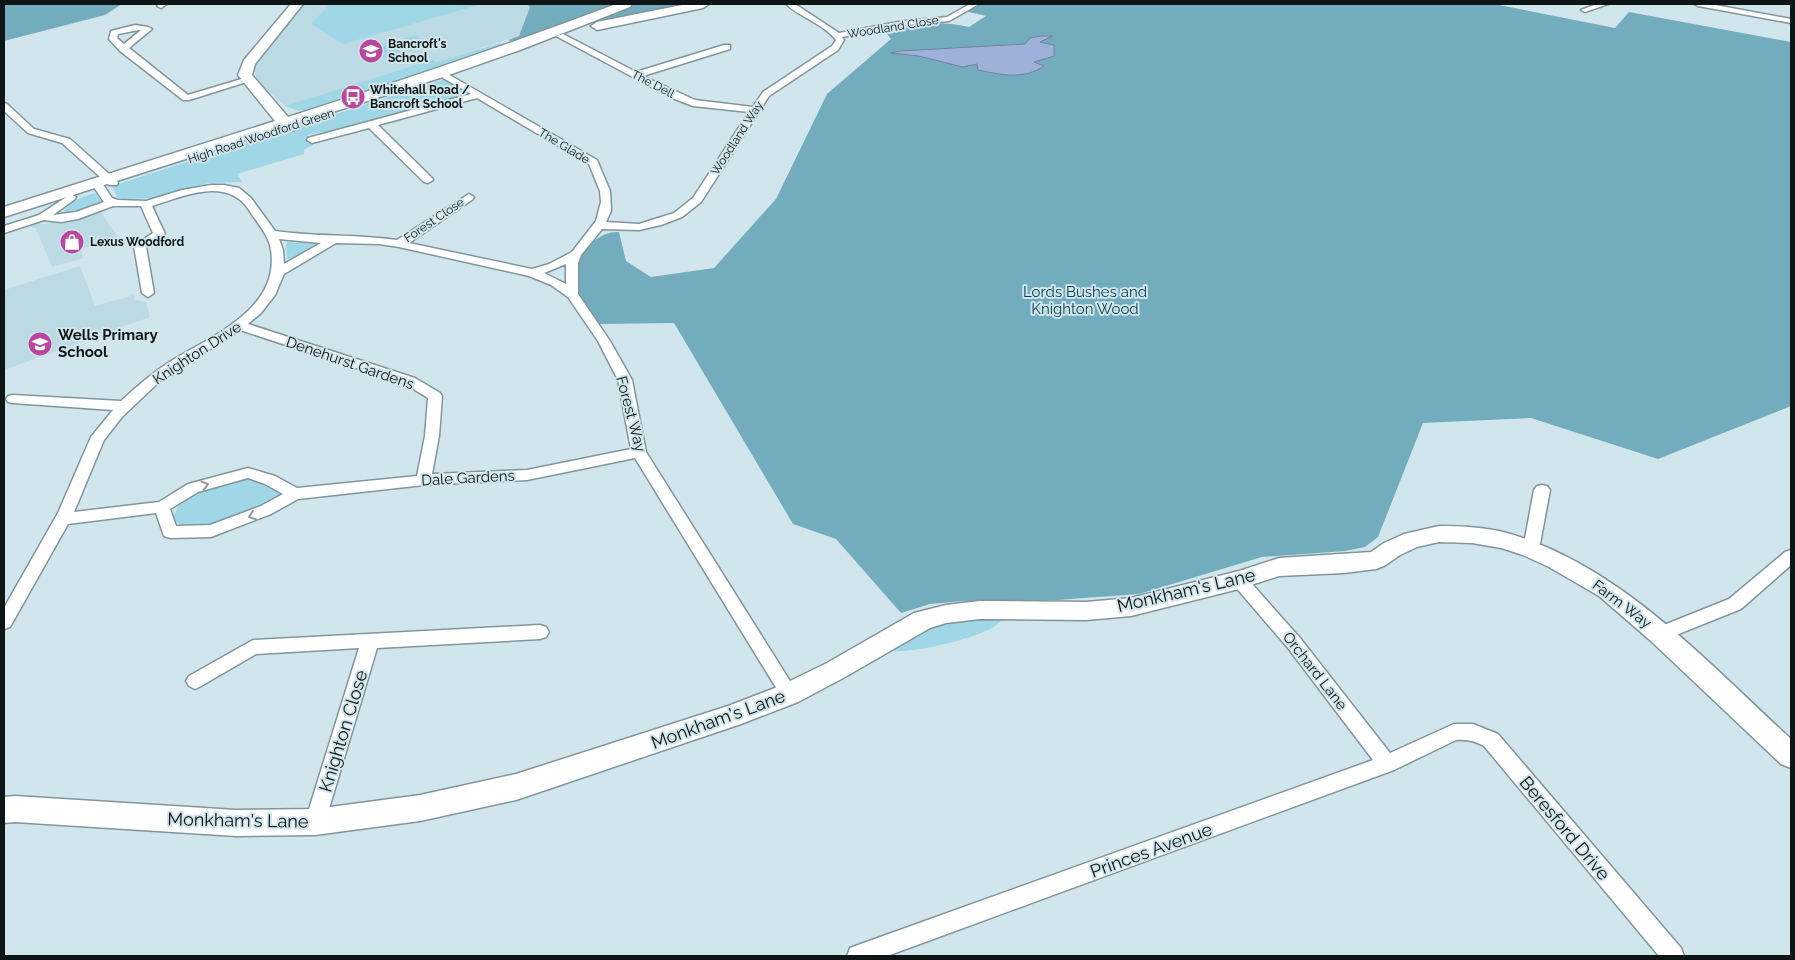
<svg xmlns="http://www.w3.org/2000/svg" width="1795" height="960" font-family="Raleway,sans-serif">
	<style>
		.built { fill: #bcdae3 }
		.green { fill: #a0d7e7 }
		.forest { fill: #73adbd }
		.water { fill: #9eb1db; stroke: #7382a0 }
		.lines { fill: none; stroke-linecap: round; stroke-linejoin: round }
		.street-casing { stroke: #82959b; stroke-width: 3 }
		.secondary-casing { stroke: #82959b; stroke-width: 3 }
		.primary-casing { stroke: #82959b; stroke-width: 3 }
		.street { fill: #fff; fill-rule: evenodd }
		.secondary { fill: #fff; fill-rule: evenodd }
		.primary { fill: #fff; fill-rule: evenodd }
		.oneway { stroke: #939697 }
		.labels { text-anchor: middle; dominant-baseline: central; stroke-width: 4; stroke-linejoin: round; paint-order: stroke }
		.far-street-label { font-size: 12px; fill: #0e1517; stroke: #d1e6ec }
		.far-poi-label { font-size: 12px; font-weight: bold; fill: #0e1517; stroke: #d1e6ec; text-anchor: start }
		.park-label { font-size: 15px; fill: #0b414e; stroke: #d1e6ec }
		.poi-label { font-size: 15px; font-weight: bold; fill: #0e1517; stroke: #d1e6ec; text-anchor: start }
		.street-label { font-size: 15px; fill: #0e1517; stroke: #d1e6ec }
		.near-street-label { font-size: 18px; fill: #0e1517; stroke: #d1e6ec }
	</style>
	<rect width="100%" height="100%" fill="#d1e6ec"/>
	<g class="built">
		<polygon points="305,4 527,4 530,7 519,36 436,62 431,61 285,106 262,85 256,77 255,69 260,58"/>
		<polygon points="99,208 109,225 119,237 80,249 84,258 52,267 36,229 29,225 35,223 45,224"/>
		<polygon points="80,266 95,306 134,295 134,300 146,302 150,317 4,370 4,290"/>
	</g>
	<g class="green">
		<polygon points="330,4 482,4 343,44 311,24"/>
		<polygon points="416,35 431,44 429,46 408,51 393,41"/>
		<polygon points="386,43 401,52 398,55 378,59 363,50"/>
		<polygon points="500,43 507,45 451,66 315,108 299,111 285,106 432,60 436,62"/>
		<polygon points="445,79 467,92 464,96 329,132 323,132 308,135 313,145 304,150 304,154 237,174 242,182 209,183 157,198 122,199 117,197 112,186"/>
		<path d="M 95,193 L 102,200 L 102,203 L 77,213 L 62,215 C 69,201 80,197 95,193 Z"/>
		<polygon points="288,242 318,244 290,259 287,259 286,244"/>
		<path d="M 248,479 L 281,492 L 281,499 L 210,525 L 183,526 L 173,520 C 178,488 222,485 248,479 Z"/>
		<path d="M 978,618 L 999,618 L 1001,621 C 988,637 914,653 893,651 L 894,647 L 930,626 L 941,622 Z"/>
	</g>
	<g class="forest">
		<polygon points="4,4 122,4 105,15 4,41"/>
		<polygon points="527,4 694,4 629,17 604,19 601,18 609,12 599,10 516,43 508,40 519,36 530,7"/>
		<path d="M 980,4 L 1494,4 L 1615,28 L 1629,12 L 1791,42 L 1791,406 L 1658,459 L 1531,418 L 1423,423 L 1378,537 L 1365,547 L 1345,551 L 1262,557 L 1139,594 L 1057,600 L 964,601 L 930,604 L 901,613 L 836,539 L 793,524 L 674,323 L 598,324 L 577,291 L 578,255 C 590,244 602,231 619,232 L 626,261 L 651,277 L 714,268 L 776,199 L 827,94 L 891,39 L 883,29 C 913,23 939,20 969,27 L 986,16 L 965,11 Z"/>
	</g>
	<path class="water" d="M 1041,36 L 1053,36 L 1040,42 L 1054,45 L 1054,56 L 1034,62 L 1044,66 C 1023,80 1002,75 978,70 L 977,64 L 963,67 L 919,56 L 891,53 L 900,51 L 1025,44 L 1030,38 Z"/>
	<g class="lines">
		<defs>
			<g id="street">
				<polygon points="159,4 167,4 161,8 157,6"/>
				<path d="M 786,4 L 795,4 L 839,33 L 904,21 L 947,17 L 970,4 L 979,4 L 949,21 L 904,25 L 842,37 L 844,40 L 838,50 L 769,96 L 701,202 L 682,217 L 661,225 L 639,230 L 602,229 L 581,255 L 578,263 L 578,294 L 610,341 L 632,380 L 646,452 L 795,689 L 798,694 L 795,699 L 789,702 L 783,699 L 635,458 L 527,480 L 424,485 L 298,499 L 271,514 L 211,537 L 170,538 L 164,536 L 156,513 L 68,524 L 10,627 L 4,629 L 4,608 L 58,513 L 91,437 L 113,410 L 13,403 L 8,402 L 6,399 L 8,396 L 13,395 L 121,401 C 136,387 151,374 168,363 C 211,336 280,310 271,250 C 269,235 257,223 249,210 C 227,176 184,196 152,206 L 165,234 L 146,247 L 154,293 L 148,297 L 142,293 L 134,246 L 153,233 L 141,206 L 113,206 L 78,219 L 61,222 L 44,220 L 4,233 L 4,226 L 39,215 L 71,194 L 76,197 L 75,199 L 53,215 L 76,212 L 104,202 L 91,183 L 96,180 L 102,183 L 112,198 L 118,200 L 146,201 L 182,190 L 211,185 L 224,185 L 239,188 L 251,198 L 275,231 C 315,237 356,234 397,240 L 469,194 L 474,197 L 473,199 L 409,243 L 532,269 L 549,264 L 572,252 L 596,221 L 601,202 L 600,191 L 589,164 L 477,98 L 378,125 L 432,178 L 433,180 L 428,183 L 424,182 L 369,128 L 312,143 L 307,140 L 308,138 L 471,94 L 443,78 L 443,74 L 446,73 L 597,160 L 610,191 L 611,211 L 606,222 L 639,224 L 674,213 L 693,198 L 749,112 L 693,106 L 672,98 L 556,36 L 563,34 L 636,72 L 724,45 L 730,45 L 730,49 L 643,76 L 695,100 L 753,107 L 763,92 L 832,46 L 836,40 C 824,24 801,18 786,4 ZM 279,239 L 321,243 L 284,264 L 283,250 ZM 336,243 L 379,244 L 399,247 L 529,276 L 551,285 L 568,297 L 598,341 L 618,380 L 631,449 L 527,470 L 432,474 L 439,436 L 442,396 L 440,393 L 415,378 L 248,324 L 261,313 L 275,295 L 284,274 ZM 566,264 L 566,284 L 544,273 ZM 240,330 L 405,384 L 428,398 L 425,436 L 417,476 L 297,488 L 275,476 L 248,468 L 188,484 L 159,502 L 74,512 L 104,440 L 122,417 L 161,380 ZM 248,478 L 265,484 L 283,494 L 261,506 L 210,525 L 176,526 L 170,509 L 198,492 Z"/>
				<polygon points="1597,4 1608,4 1585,12 1581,10"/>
				<polygon points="1694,4 1710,4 1791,19 1791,23 1698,6"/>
				<path d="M 135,25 L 148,27 L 152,29 L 129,48 L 188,95 L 248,77 L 253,80 L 189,100 L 183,100 L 120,51 L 109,39 L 111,31 ZM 139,30 L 141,30 L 124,44 L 117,38 L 118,34 Z"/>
				<polygon points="4,103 7,104 34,129 70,139 117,181 118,183 117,185 109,185 62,143 28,133 4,111"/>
				<polygon points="1542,485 1547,486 1550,490 1539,549 1537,553 1531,555 1525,553 1523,549 1534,490 1537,486"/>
				<polygon points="1791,550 1791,565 1741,609 1666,639 1660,641 1654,639 1651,634 1654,629 1729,599 1785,552"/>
				<path d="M 1239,574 L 1245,576 L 1300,638 L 1390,753 L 1454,724 L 1473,724 L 1498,734 L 1681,948 L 1684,956 L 1659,956 L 1484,746 C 1475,741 1467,739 1456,740 L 1394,770 L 887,956 L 847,956 L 850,948 L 858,945 L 1373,760 L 1288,648 L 1233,584 L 1231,580 L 1233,576 Z"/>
				<polygon points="540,625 546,627 549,632 546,637 540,639 377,648 325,822 322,829 315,831 308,829 305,822 359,648 256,654 201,686 195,689 189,686 186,681 189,676 253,640"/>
			</g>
			<path id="secondary" d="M 1439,526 C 1461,526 1482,527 1503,532 C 1617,562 1707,662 1791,739 L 1791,768 L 1781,764 L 1651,641 L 1599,596 L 1549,567 L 1523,555 L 1501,548 L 1472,543 L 1439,542 L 1417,547 L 1400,555 L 1384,566 L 1376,569 L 1344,573 L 1279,576 L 1239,589 L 1131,616 L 1086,620 L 980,619 L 946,623 L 930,628 L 845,677 L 798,702 L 741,724 L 516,800 L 420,821 L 315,835 L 236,836 L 15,822 L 4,823 L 4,797 L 15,796 L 236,810 L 315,809 L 420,795 L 516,774 L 728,706 L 780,686 L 827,663 L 914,613 L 946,605 L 980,601 L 1086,602 L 1131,598 L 1239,571 L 1279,558 L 1371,552 L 1384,543 L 1404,534 Z"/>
			<g id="primary">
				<path d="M 291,4 L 303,4 L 255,64 L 252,75 L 288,117 C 398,82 508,45 616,4 L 632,4 L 630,7 L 520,50 L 443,77 L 295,124 L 297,127 L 295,130 L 290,131 L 283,128 L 4,217 L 4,207 L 275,121 L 238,75 L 244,60 Z"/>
				<polygon points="687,4 709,4 703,8 597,30 591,26 597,22"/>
			</g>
		</defs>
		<use href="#street" class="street-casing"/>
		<use href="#secondary" class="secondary-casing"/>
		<use href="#primary" class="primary-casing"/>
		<use href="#street" class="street"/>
		<use href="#secondary" class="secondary"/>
		<use href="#primary" class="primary"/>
	</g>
	<defs><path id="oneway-chevron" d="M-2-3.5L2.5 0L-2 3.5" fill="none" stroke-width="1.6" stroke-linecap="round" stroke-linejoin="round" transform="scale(1.25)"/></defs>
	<g class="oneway">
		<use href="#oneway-chevron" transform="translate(205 485) rotate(-15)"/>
		<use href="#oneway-chevron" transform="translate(252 516) rotate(159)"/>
	</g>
	<defs>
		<symbol id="school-disc" viewBox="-11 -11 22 22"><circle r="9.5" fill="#bb469e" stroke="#d1e6ec"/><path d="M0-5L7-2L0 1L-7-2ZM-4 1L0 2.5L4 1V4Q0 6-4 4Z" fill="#fff"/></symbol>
		<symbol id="bus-disc" viewBox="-11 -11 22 22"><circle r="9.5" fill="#bb469e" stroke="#d1e6ec"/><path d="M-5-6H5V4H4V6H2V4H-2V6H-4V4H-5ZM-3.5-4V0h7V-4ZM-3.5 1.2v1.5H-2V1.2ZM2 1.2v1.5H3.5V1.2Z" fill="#fff"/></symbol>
		<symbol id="shop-disc" viewBox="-11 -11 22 22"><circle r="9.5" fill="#bb469e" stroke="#d1e6ec"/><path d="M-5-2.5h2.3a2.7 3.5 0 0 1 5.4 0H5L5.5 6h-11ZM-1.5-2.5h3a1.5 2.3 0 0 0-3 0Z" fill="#fff"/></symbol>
	</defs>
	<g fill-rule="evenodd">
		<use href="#school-disc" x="357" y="37" width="28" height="28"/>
		<use href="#bus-disc" x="339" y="83" width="28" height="28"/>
		<use href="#shop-disc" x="58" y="228" width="28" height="28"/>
		<use href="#school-disc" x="26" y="330" width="28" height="28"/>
	</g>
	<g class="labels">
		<g class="far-street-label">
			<text transform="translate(893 27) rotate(-9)">Woodland Close</text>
			<text transform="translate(653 84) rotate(27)">The Dell</text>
			<text transform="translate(261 136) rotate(-18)">High Road Woodford Green</text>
			<text transform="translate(737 138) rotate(-57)">Woodland Way</text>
			<text transform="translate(564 146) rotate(31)">The Glade</text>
			<text transform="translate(434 220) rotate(-34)">Forest Close</text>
		</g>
		<g class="far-poi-label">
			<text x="388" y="44">Bancroft's<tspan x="388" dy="14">School</tspan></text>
			<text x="370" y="90">Whitehall Road /<tspan x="370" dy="14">Bancroft School</tspan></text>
			<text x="90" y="242">Lexus Woodford</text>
		</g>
		<g class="park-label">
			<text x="1085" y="292">Lords Bushes and<tspan x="1085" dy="17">Knighton Wood</tspan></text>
		</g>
		<g class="poi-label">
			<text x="58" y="335">Wells Primary<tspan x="58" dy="17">School</tspan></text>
		</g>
		<g class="street-label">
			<text transform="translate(197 353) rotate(-33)">Knighton Drive</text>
			<text transform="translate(350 363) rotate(19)">Denehurst Gardens</text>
			<text transform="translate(631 414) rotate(75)">Forest Way</text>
			<text transform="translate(468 478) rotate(-3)">Dale Gardens</text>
			<text transform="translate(1622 604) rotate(37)">Farm Way</text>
			<text transform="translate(1315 671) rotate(52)">Orchard Lane</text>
		</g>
		<g class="near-street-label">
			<text transform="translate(1186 590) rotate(-13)">Monkham's Lane</text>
			<text transform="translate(718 719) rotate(-20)">Monkham's Lane</text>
			<text transform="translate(343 731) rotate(-73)">Knighton Close</text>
			<text transform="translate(238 820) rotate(1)">Monkham's Lane</text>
			<text transform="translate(1565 828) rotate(50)">Beresford Drive</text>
			<text transform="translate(1151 850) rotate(-20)">Princes Avenue</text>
		</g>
	</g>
	<rect width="1795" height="960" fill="none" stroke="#0e1517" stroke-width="10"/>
</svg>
